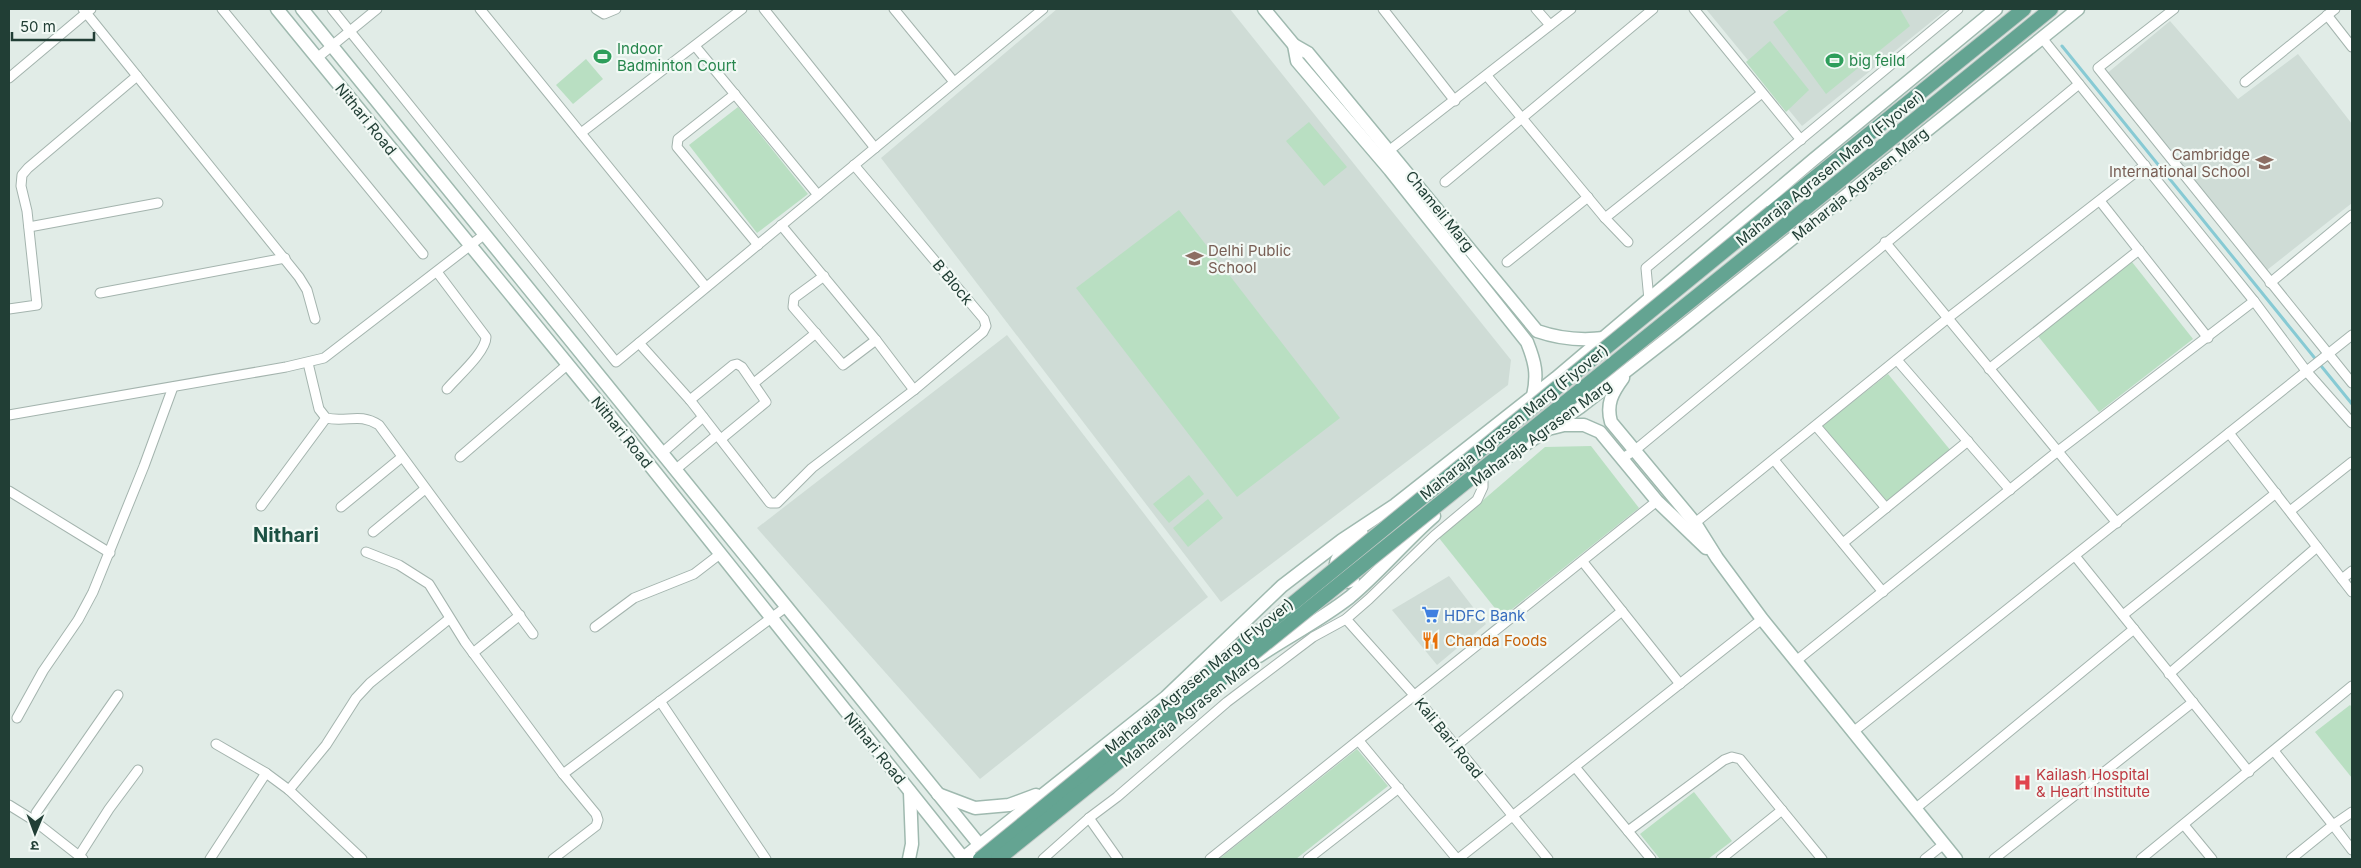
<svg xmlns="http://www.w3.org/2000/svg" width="2361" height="868" font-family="Inter,'Noto Sans Devanagari',sans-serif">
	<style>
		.built { fill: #cfdcd6 }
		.green { fill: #b9dfc2 }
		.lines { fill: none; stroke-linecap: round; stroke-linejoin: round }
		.stream { stroke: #87cad4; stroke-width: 3 }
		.street-casing { stroke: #a4b4ae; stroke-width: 11 }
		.secondary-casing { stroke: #9fb9af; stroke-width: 15 }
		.primary-casing { stroke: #c1c9c6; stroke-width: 16 }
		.street { stroke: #fff; stroke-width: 9 }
		.secondary { stroke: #fff; stroke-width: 12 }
		.primary { stroke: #64a492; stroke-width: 14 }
		.primary-bridge-casing { stroke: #c1c9c6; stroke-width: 16; stroke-linecap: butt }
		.primary-bridge { stroke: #64a492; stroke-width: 14 }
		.labels { text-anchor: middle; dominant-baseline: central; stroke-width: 4.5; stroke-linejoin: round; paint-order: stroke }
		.leisure-label { font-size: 15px; fill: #27864d; stroke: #f2f9f5; text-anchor: start }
		.street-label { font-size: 15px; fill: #213e35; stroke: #f2f9f5 }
		.education-label { font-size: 15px; fill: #785e54; stroke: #f2f9f5; text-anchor: end }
		.shop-label { font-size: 15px; fill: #366cbe; stroke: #f2f9f5; text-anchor: start }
		.food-label { font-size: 15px; fill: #c56008; stroke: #f2f9f5; text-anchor: start }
		.health-label { font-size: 15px; fill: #be3a42; stroke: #f2f9f5; text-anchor: start }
		.district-label { font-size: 20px; font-weight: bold; fill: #1c5143; stroke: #f2f9f5 }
	</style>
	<rect width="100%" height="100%" fill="#e1ece7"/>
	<g class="built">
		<polygon points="1057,9 1230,9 1511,360 1508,385 1221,602 881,158"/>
		<polygon points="1706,9 1947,9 1802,126"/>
		<polygon points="2170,21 2238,99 2298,54 2352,124 2352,203 2262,274 2105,75"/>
		<polygon points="1007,335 1208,597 980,779 757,528"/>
		<polygon points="1449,576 1486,624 1437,665 1392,610"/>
	</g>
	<g class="green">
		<polygon points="1790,9 1900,9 1910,26 1826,94 1773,22"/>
		<polygon points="1770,41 1809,90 1786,112 1746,62"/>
		<polygon points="586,59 603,79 573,104 556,85"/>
		<polygon points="738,107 808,194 757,233 689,145"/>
		<polygon points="1309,122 1347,167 1324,186 1286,141"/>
		<polygon points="1179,210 1340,418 1237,497 1076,288"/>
		<polygon points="2132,262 2193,339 2099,412 2038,336"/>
		<polygon points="1888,374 1951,451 1883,505 1821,427"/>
		<polygon points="1591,446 1639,508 1502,617 1439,538 1545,447"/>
		<polygon points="1189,475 1204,494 1169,523 1153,504"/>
		<polygon points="1208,499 1223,518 1188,547 1173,528"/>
		<polygon points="2350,705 2352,707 2352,778 2315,732"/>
		<polygon points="1357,749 1388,786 1296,859 1219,859"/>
		<polygon points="1694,792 1732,841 1708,859 1660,859 1640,834"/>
	</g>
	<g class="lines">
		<polyline class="stream" points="2062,46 2352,404"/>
		<defs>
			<g id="street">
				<polyline points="83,9 299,277 307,290 315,319"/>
				<polyline points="222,9 423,254"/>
				<polyline points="332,9 616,362 1043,9"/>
				<polyline points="480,9 706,287"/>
				<polyline points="596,9 604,14 616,9"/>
				<polyline points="764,9 875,148"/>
				<polyline points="894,9 954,82"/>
				<polyline points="1383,9 1455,101"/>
				<polyline points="1536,9 1550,25"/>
				<polyline points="1694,9 1801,140"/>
				<polyline points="2174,9 2098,68 2352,383"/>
				<polyline points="2327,15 2352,47"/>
				<polyline points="2042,38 2254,301 2307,372 2352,423"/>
				<polyline points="695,46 818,195"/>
				<polyline points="317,58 377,9"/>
				<polyline points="1487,76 1605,218 1628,242"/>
				<polyline points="9,78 91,9"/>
				<polyline points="2245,82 2335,9"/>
				<polyline points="735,94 678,139 677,147 758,245"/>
				<polyline points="581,133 742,9"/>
				<polyline points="1386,153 1571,9"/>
				<polyline points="1445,182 1653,9"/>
				<polyline points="2100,201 2208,338"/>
				<polyline points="1605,218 1762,93"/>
				<polyline points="781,225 876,340 914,390"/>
				<polyline points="29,227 158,203"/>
				<polyline points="1885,242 2117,523"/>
				<polyline points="1507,262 1588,197"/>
				<path d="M 437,272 L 486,337 C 486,352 458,376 447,389"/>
				<polyline points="824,276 794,298 793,307 843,365 876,340"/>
				<polyline points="2270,283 2352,215"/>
				<polyline points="100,293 285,258"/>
				<polyline points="1649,300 1646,268 1958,9"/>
				<polyline points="9,309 37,305 27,211 21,186 22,175 28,168 137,76"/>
				<polyline points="639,343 690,400 770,503 777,503 812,468 914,390 983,332 986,326 984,319 854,165"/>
				<polyline points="1897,360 2010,490"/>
				<path d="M 308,363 L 319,409 L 326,418 C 347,423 359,412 379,425 L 533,634"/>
				<polyline points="1989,369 2139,250"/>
				<polyline points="754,383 816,333"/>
				<polyline points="690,400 733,365 737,364 742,367 766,402 721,439"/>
				<polyline points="9,415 286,367 324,358 485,234"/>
				<polyline points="1816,426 1886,508"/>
				<polyline points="2229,433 2352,592"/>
				<polyline points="662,453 703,417"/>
				<polyline points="460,457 567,365"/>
				<polyline points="1621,459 1634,451 2079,84"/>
				<polyline points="1774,460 1883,592"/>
				<polyline points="675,470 717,435"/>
				<polyline points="9,491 110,553"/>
				<polyline points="261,506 326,418"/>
				<polyline points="341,507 402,457"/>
				<polyline points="2290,511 2352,462"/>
				<polyline points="1695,523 1948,318 2145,165"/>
				<polyline points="373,532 425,489"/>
				<polyline points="1843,543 1968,441"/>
				<polyline points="366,552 399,565 429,584 465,642 563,774 596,814 598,820 596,826 553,859"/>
				<polyline points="2075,556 2249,772"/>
				<polyline points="1583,562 1680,684"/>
				<polyline points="2342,579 2352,571"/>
				<polyline points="2123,615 2276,493"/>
				<polyline points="1346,619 1415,696 1548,859"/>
				<polyline points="595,627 634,598 694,574 720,554"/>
				<polyline points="473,653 520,615"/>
				<polyline points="1796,661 2058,451 2254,301"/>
				<polyline points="2169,674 2317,547"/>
				<polyline points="660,701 766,859"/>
				<polyline points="17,718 43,671 78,620 93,592 144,466 173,387"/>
				<polyline points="1853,732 2352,335"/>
				<polyline points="1359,741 1457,859"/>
				<polyline points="216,744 266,773 289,790 362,859"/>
				<polyline points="1456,746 1622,611"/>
				<polyline points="2274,751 2333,825 2352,812"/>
				<polyline points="1575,767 1651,859"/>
				<polyline points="563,774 786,607"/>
				<polyline points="289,790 326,745 356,698 370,683 449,619"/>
				<polyline points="9,805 38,823"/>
				<polyline points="1915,809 2134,629"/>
				<polyline points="1089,818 1118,859"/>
				<polyline points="2184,825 2212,859"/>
				<polyline points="1628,831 1724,760 1732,757 1740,759 1822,859"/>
				<polyline points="79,856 109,809 138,770"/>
				<polyline points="83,859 37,823 36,813 118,695"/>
				<polyline points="210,859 266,773"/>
				<polyline points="1043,859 1089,818 1117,797 1227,702 1313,637 1346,619 1369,599 1434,536 1477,500 1483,487 1483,474"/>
				<polyline points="1210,859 1657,501"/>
				<polyline points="1308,859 1399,788"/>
				<polyline points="1458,859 1762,619"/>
				<polyline points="1721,859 1782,810"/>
				<polyline points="1925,859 1944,844"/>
				<polyline points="1994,859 2193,702"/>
				<polyline points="2141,859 2352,686"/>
				<polyline points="2291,859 2333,825 2352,850"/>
			</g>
			<g id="secondary">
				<polyline points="277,9 628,438 964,859"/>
				<polyline points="302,9 991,859"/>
				<path d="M 1264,9 L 1294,45 L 1308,53 L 1537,331 C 1560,339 1580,341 1604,338"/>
				<path d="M 1294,45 L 1297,61 L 1390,170 L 1527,342 C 1535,362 1538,374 1533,396"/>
				<path d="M 1623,378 C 1612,393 1606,404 1611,422 L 1695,523 L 1717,558 L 1762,619 L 1956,859"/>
				<polyline points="1552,428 1564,425 1584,425 1600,432 1657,501 1706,548"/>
				<polyline points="1500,462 1580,407 1676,332 2078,9"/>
				<path d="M 1353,580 L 1347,582 L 1337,576 C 1330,556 1348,547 1362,534"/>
				<path d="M 1259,656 C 1289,636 1322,619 1350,597 C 1380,572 1404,542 1434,516"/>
				<polyline points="938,794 975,808 1009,805 1036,795"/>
				<polyline points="909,859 912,844 910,792"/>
				<polyline points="962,859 1166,697 1282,586 1342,540 1395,505 1556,378 1813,160 1996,9"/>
			</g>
			<g id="primary">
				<polyline points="1772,212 2024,9"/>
				<polyline points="1784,226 2051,9"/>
			</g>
		</defs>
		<use href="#street" class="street-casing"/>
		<use href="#secondary" class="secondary-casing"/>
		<use href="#primary" class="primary-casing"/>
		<use href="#street" class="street"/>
		<use href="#secondary" class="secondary"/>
		<use href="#primary" class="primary"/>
		<defs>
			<g id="primary-bridge">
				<polyline points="980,859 1772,212"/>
				<polyline points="998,859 1784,226"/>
			</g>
		</defs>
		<use href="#primary-bridge" class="primary-bridge-casing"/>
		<use href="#primary-bridge" class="primary-bridge"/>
	</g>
	<defs>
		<symbol id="stadium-bare" viewBox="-9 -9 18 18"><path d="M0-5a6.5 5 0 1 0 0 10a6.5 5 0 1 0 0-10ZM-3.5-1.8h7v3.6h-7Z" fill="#2e9e5b" stroke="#f2f9f5" stroke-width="2.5" paint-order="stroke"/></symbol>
		<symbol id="school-bare" viewBox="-9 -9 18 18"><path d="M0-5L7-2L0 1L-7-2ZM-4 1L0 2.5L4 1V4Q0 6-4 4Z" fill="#8d6e63" stroke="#f2f9f5" stroke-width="2.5" paint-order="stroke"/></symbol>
		<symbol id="supermarket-bare" viewBox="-9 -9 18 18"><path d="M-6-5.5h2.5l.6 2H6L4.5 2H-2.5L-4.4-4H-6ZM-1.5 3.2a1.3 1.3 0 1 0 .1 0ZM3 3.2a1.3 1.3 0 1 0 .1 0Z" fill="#3f7fe0" stroke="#f2f9f5" stroke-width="2.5" paint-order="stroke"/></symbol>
		<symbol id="restaurant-bare" viewBox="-9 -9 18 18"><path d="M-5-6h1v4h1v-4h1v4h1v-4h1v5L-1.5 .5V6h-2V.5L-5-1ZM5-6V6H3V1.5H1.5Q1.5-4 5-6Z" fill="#e8710a" stroke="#f2f9f5" stroke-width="2.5" paint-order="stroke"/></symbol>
		<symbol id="hospital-bare" viewBox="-9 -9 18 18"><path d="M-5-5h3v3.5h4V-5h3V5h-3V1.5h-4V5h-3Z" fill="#e0444e" stroke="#f2f9f5" stroke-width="2.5" paint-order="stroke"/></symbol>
	</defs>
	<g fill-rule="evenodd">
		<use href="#stadium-bare" x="590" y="44" width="25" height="25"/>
		<use href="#stadium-bare" x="1822" y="48" width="25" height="25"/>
		<use href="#school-bare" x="2252" y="150" width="25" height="25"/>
		<use href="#school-bare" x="1182" y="246" width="25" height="25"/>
		<use href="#supermarket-bare" x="1418" y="602" width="25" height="25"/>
		<use href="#restaurant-bare" x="1418" y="628" width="25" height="25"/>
		<use href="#hospital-bare" x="2010" y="770" width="25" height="25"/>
	</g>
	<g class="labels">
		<g class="leisure-label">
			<text x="617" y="48">Indoor<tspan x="617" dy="17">Badminton Court</tspan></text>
			<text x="1849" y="60">big feild</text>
		</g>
		<g class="street-label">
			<text transform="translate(366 119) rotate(51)">Nithari Road</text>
			<text transform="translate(1830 168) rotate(-39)">Maharaja Agrasen Marg (Flyover)</text>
			<text transform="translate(1860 184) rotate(-39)">Maharaja Agrasen Marg</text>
			<text transform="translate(1440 211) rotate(51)">Chameli Marg</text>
			<text transform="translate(953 282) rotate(50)">B Block</text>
			<text transform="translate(1514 422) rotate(-39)">Maharaja Agrasen Marg (Flyover)</text>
			<text transform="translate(622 432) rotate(51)">Nithari Road</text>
			<text transform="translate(1541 433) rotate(-36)">Maharaja Agrasen Marg</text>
			<text transform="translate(1199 676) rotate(-39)">Maharaja Agrasen Marg (Flyover)</text>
			<text transform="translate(1189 711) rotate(-38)">Maharaja Agrasen Marg</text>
			<text transform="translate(1449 738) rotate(51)">Kali Bari Road</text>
			<text transform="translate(875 748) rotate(51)">Nithari Road</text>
		</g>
		<g class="education-label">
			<text x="2250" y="154">Cambridge<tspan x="2250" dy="17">International School</tspan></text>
			<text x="1208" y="250" text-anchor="start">Delhi Public<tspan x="1208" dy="17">School</tspan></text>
		</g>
		<g class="shop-label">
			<text x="1444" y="615">HDFC Bank</text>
		</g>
		<g class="food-label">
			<text x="1445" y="640">Chanda Foods</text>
		</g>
		<g class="health-label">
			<text x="2036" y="774">Kailash Hospital<tspan x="2036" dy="17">&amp; Heart Institute</tspan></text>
		</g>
		<g class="district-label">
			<text x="286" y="535">Nithari</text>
		</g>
	</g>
	<rect width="2361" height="868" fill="none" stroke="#213e35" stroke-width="20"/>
	<g transform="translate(35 833) rotate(181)" stroke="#f2f9f5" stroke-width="4" paint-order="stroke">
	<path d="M0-4L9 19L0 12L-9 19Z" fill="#213e35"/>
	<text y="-8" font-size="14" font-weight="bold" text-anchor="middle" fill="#213e35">उ</text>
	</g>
	<path d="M12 32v8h82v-8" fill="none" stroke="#213e35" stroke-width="2.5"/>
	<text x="20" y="32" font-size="15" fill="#213e35" stroke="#f2f9f5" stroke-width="4" paint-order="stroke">50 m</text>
</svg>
